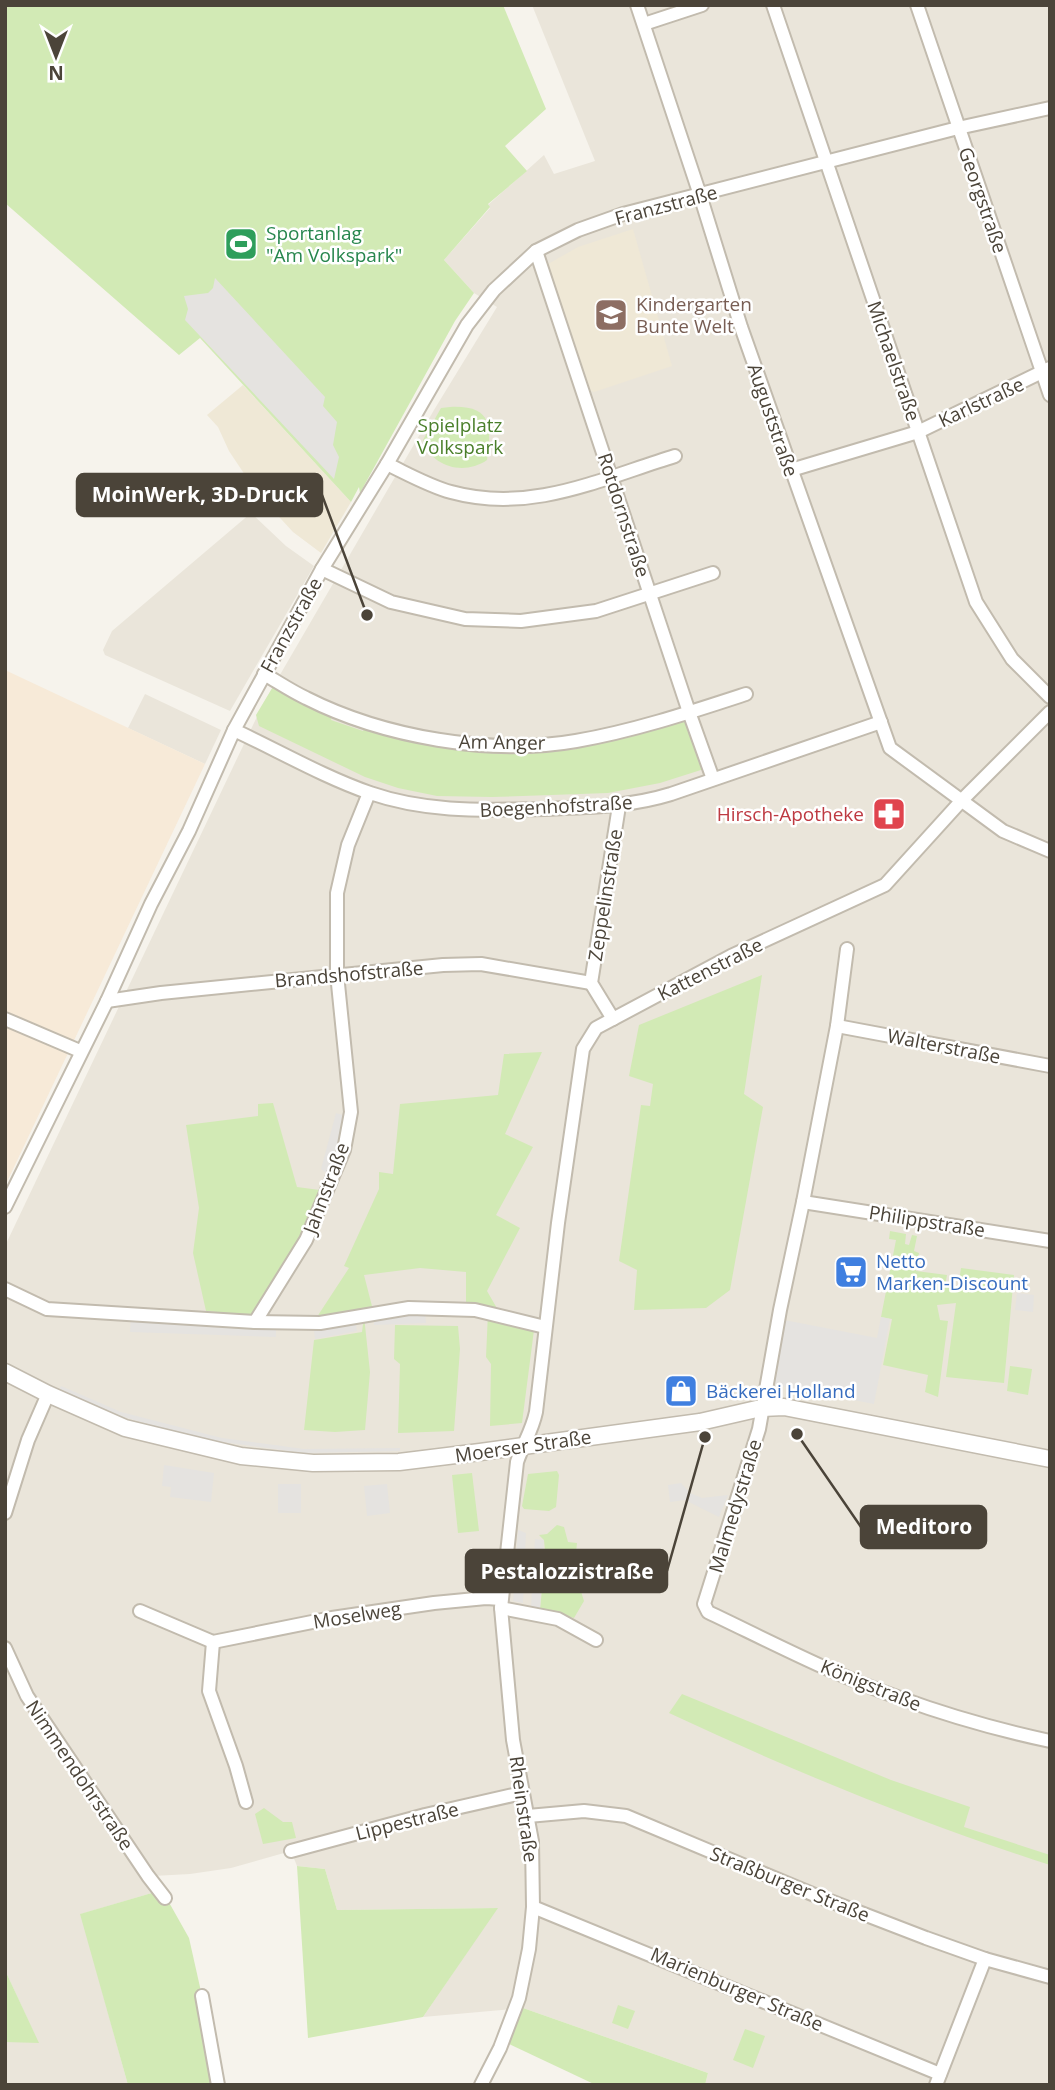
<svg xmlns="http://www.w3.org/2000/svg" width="1055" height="2090" font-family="'Open Sans',sans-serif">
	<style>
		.residential { fill: #eae5da }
		.commercial { fill: #f7ead8 }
		.education { fill: #efe8d6 }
		.green { fill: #d2eab5 }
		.parking { fill: #e5e3e0 }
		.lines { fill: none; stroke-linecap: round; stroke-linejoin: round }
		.minor-casing { stroke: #c2bbae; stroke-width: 16 }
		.tertiary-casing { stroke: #c2bbae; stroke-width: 19 }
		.minor { stroke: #fff; stroke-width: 12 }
		.tertiary { stroke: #fff; stroke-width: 16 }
		.labels { text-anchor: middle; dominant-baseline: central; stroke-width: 5; stroke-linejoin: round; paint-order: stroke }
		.street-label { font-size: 19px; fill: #4b4439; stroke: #fff }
		.leisure-label { font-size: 19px; fill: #27864d; stroke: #fff; text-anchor: start }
		.education-label { font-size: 19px; fill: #785e54; stroke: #fff; text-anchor: start }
		.park-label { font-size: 19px; fill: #4a7f2a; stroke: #fff }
		.health-label { font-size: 19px; fill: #be3a42; stroke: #fff; text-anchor: end }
		.shop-label { font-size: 19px; fill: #366cbe; stroke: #fff; text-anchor: start }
		.leader { fill: none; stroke: #4b4439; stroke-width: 2.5 }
		.callout-dot { fill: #4b4439; stroke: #fff; stroke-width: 2.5 }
		.callout { fill: #4b4439; stroke: #4b4439; stroke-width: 2.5 }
		.callout-label { font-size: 21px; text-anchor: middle; font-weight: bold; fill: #fff }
	</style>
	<rect width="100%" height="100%" fill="#f6f3ec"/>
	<g class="residential">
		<polygon points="532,5 1050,5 1050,2085 705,2085 708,2073 523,2008 423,2017 497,1908 337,1910 325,1869 297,1866 291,1851 231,1868 190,1874 153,1876 162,1890 81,1914 128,2085 5,2085 5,2042 38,2042 5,1970 5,1246 263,704 434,410 497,307 474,293 444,260 490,208 488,205 544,155 554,174 595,161"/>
		<polygon points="251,513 286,546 314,566 230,711 105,655 103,650 112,631"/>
		<polygon points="145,694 221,730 205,764 128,728"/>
	</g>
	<polygon class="commercial" points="5,670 205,764 5,1186"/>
	<g class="education">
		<polygon points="633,229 672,366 594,392 587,389 548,264 578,247"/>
		<polygon points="243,385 351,502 321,553 293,532 257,493 229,451 218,427 207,415"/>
	</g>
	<g class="green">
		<polygon points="5,5 503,5 546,109 505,146 527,171 488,204 490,207 444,260 474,293 455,321 360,493 359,487 351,502 200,338 179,355 5,203"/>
		<path d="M 450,407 C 492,405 492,426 487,460 C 464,476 431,467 423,440 L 441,408 Z"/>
		<polygon points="274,685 332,714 331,720 363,731 365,727 539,748 540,753 577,749 576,744 679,717 687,721 704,769 660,783 608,793 492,797 437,796 398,788 365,777 259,726 256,715"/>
		<polygon points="762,975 744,1094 763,1107 730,1290 706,1308 634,1310 637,1270 619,1261 641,1105 650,1106 653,1084 629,1076 639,1025"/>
		<polygon points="542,1052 505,1134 533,1147 496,1215 520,1228 487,1291 498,1310 466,1304 466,1272 420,1268 364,1275 374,1314 364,1316 370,1372 365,1430 335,1432 304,1430 314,1340 362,1332 364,1316 313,1323 349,1268 344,1266 379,1189 379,1172 393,1174 400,1104 498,1095 504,1054"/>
		<polygon points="273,1103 297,1187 327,1191 258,1316 206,1311 193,1253 199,1208 186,1125 258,1116 258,1104"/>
		<polygon points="890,1231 906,1234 905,1244 909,1245 912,1235 917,1236 914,1251 919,1253 916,1271 947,1275 945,1286 958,1288 961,1268 1014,1275 1004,1383 946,1377 956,1303 937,1305 940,1320 948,1321 938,1397 925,1392 928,1375 883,1365 892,1319 881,1317 896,1240 889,1239"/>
		<polygon points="488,1313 534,1330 522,1423 490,1426 491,1364 486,1357"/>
		<polygon points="395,1325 458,1326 460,1349 454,1431 398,1433 400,1364 394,1359"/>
		<polygon points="1010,1366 1032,1369 1028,1395 1007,1391"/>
		<polygon points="557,1471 559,1475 556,1507 549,1511 524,1509 522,1506 528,1474"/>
		<polygon points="472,1473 479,1531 458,1533 452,1475"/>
		<polygon points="557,1525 564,1527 568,1542 577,1543 576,1553 582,1554 583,1565 552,1564 553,1552 545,1551 544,1540 539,1535 547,1534"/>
		<polygon points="557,1568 575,1569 583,1573 585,1583 579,1585 584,1601 574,1618 540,1609 543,1580 556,1580"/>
		<path d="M 682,1694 L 891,1780 L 970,1807 L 964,1827 L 1050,1855 L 1050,1865 C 919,1823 793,1771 669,1713 Z"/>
		<polygon points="264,1808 283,1822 292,1822 296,1838 263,1844 255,1814"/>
		<polygon points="297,1866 325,1869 337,1910 498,1908 423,2017 308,2038"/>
		<polygon points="162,1890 189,1938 202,1996 217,2085 128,2085 80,1914"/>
		<polygon points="5,1970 39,2043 5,2042"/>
		<polygon points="618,2005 635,2011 628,2029 612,2023"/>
		<polygon points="523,2008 708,2073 705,2085 596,2085 509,2044"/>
		<polygon points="745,2029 765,2036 753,2068 733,2060"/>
	</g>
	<g class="parking">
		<polygon points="215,278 325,397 323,406 337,422 333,445 339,457 334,479 185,320 188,309 184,296 208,293 213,288"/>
		<polygon points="336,1113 346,1116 333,1178 321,1169"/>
		<polygon points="1017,1293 1034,1295 1033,1312 1015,1310"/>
		<polygon points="425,1309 426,1323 374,1325 374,1314"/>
		<polygon points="131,1313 276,1326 276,1337 130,1332"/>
		<polygon points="355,1317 357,1331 315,1339 313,1323"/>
		<polygon points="881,1317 890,1319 874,1404 767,1383 779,1319 877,1338"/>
		<polygon points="61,1386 121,1412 222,1438 304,1449 400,1448 400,1451 304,1453 222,1442 187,1435 120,1416 59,1390"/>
		<polygon points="164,1465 214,1473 211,1502 170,1497 171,1487 162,1486"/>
		<polygon points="681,1483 690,1493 702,1498 728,1495 719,1517 685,1500 670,1502 668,1485"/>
		<rect x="278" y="1484" width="23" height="29"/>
		<polygon points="387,1484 390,1513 367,1516 364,1486"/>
		<polygon points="518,1530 526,1533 523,1603 513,1601"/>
		<polygon points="535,1539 544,1540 540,1609 531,1607"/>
	</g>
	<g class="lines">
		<defs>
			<g id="minor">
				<polyline points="637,5 700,195 741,327 890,748 1003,831 1050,851"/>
				<polyline points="773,5 976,602 1012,659 1050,697"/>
				<polyline points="917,5 1050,395"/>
				<polyline points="644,24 702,5"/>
				<polyline points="536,251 689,712 713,779"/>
				<path d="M 387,464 C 408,474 429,486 451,492 C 531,514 600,479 675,456"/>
				<polyline points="791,470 918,432 1050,368"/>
				<polyline points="322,569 391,602 465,619 521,621 596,611 713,573"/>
				<path d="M 264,674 C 278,682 291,691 306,698 C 383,737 491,756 576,741 C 634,731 691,712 746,694"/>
				<path d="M 234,730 C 279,751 324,777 370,793 C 428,813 485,810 544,809 C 588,807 629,807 671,794 L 881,722"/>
				<path d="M 847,949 L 837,1026 L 803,1202 L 780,1310 L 759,1429 L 704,1604 L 708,1612 C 771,1642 834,1675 900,1698 C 949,1716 999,1730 1050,1741"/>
				<polyline points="107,1001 161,993 443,965 481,964 591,983"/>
				<polyline points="5,1019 80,1051"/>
				<polyline points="613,1019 591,983 619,806"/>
				<polyline points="837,1026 1050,1066"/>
				<polyline points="803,1202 1050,1241"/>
				<polyline points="5,1207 107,1001 151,904 189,831 234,730 322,569 387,464 467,325 494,290 536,251 578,230 623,214 958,128 1050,108"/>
				<polyline points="5,1289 47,1309 255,1322 306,1240 344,1150 351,1112 337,974 337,893 348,845 369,793"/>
				<polyline points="255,1322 320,1323 409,1308 475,1310 545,1327"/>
				<polyline points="5,1513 28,1440 48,1394"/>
				<polyline points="501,1608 558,1619 596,1640"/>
				<polyline points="140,1611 213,1642 332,1618 434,1603 486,1598 501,1599"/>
				<polyline points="213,1642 209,1691 236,1766 246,1802"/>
				<polyline points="5,1648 27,1696 148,1876 165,1898"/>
				<polyline points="528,1816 584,1811 626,1816 817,1896 926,1938 985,1959 1050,1977"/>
				<polyline points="291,1851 425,1815 522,1793"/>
				<polyline points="533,1907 940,2074"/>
				<polyline points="202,1996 218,2085"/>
				<path d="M 481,2085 L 500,2048 L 519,1998 L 529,1949 L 533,1907 L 532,1841 L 513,1740 L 501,1608 L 517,1462 C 523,1444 532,1431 536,1412 L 558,1223 L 583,1049 L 596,1028 L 731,956 L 885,885 L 963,799 L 1050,712"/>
				<polyline points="936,2085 985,1959"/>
			</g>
			<polyline id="tertiary" points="5,1372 48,1394 125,1428 241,1456 313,1463 399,1462 480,1452 700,1422 761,1408 784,1407 1050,1459"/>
		</defs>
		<use href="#minor" class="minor-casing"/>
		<use href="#tertiary" class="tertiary-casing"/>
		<use href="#minor" class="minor"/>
		<use href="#tertiary" class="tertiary"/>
	</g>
	<defs>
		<symbol id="stadium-square" viewBox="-11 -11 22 22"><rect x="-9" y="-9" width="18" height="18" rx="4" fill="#2e9e5b" stroke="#fff"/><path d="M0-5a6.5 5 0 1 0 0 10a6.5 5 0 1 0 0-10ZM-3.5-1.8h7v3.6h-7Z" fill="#fff"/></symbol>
		<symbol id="school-square" viewBox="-11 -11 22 22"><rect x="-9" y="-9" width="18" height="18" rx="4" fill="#8d6e63" stroke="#fff"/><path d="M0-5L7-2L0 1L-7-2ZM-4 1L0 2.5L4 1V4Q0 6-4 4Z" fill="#fff"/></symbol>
		<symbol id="pharmacy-square" viewBox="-11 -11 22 22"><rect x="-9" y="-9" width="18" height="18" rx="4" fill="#e0444e" stroke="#fff"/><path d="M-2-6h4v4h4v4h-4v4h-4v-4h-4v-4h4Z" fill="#fff"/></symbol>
		<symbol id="supermarket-square" viewBox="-11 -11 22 22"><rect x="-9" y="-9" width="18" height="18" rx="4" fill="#3f7fe0" stroke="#fff"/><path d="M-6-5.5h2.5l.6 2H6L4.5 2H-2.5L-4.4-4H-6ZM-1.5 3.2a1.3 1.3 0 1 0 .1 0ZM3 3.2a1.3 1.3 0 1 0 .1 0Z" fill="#fff"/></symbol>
		<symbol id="shop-square" viewBox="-11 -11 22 22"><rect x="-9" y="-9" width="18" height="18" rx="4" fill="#3f7fe0" stroke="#fff"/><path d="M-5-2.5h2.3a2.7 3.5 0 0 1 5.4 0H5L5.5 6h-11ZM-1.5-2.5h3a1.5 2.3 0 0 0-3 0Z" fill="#fff"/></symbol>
	</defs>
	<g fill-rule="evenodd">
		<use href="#stadium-square" x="222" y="225" width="38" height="38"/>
		<use href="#school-square" x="592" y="296" width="38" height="38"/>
		<use href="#pharmacy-square" x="870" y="795" width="38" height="38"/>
		<use href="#supermarket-square" x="832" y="1253" width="38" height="38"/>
		<use href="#shop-square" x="662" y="1372" width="38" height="38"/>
	</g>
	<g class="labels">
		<g class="street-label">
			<text transform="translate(983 200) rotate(71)">Georgstraße</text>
			<text transform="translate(666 205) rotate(-15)">Franzstraße</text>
			<text transform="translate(894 361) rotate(71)">Michaelstraße</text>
			<text transform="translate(981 402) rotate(-25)">Karlstraße</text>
			<text transform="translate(773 420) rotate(71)">Auguststraße</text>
			<text transform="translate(624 515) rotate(72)">Rotdornstraße</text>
			<text transform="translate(291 625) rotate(-61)">Franzstraße</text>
			<text transform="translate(502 742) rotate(1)">Am Anger</text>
			<text transform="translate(556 806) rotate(-3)">Boegenhofstraße</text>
			<text transform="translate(605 895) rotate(-81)">Zeppelinstraße</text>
			<text transform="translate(710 969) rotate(-27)">Kattenstraße</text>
			<text transform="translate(349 974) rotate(-5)">Brandshofstraße</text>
			<text transform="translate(944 1046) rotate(11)">Walterstraße</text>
			<text transform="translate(326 1188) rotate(-69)">Jahnstraße</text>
			<text transform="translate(927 1221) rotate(9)">Philippstraße</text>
			<text transform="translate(523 1446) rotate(-8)">Moerser Straße</text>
			<text transform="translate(735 1506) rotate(-73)">Malmedystraße</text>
			<text transform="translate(357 1615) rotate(-9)">Moselweg</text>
			<text transform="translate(871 1685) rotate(22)">Königstraße</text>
			<text transform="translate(80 1775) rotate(56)">Nimmendohrstraße</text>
			<text transform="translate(524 1809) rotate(82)">Rheinstraße</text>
			<text transform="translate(407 1821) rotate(-14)">Lippestraße</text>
			<text transform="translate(790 1884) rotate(22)">Straßburger Straße</text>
			<text transform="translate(737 1989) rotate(23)">Marienburger Straße</text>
		</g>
		<g class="leisure-label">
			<text x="266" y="233">Sportanlag<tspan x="266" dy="22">"Am Volkspark"</tspan></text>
		</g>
		<g class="education-label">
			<text x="636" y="304">Kindergarten<tspan x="636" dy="22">Bunte Welt</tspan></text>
		</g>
		<g class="park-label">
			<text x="460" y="425">Spielplatz<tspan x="460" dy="22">Volkspark</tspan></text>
		</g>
		<g class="health-label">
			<text x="864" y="814">Hirsch-Apotheke</text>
		</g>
		<g class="shop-label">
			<text x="876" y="1261">Netto<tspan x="876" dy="22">Marken-Discount</tspan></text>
			<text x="706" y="1391">Bäckerei Holland</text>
		</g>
	</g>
	<path class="leader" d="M367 615L322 495M797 1434L861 1527M705 1437L667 1571"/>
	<g class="callout-dot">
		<circle cx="367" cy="615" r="7"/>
		<circle cx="797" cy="1434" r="7"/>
		<circle cx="705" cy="1437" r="7"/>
	</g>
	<g class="callout">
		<rect x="77" y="474" width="245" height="42" rx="7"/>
		<rect x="861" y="1506" width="125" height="42" rx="7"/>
		<rect x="466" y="1550" width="201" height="42" rx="7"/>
	</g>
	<g class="callout-label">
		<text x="200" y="502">MoinWerk, 3D-Druck</text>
		<text x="924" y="1534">Meditoro</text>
		<text x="567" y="1579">Pestalozzistraße</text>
	</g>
	<rect width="1055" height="2090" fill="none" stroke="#4b4439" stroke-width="14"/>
	<g transform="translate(56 56) rotate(180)" stroke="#ffffff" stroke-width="5" paint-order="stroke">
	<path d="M0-5L12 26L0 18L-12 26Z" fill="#4b4439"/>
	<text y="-10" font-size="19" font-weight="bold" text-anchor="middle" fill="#4b4439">N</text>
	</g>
</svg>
